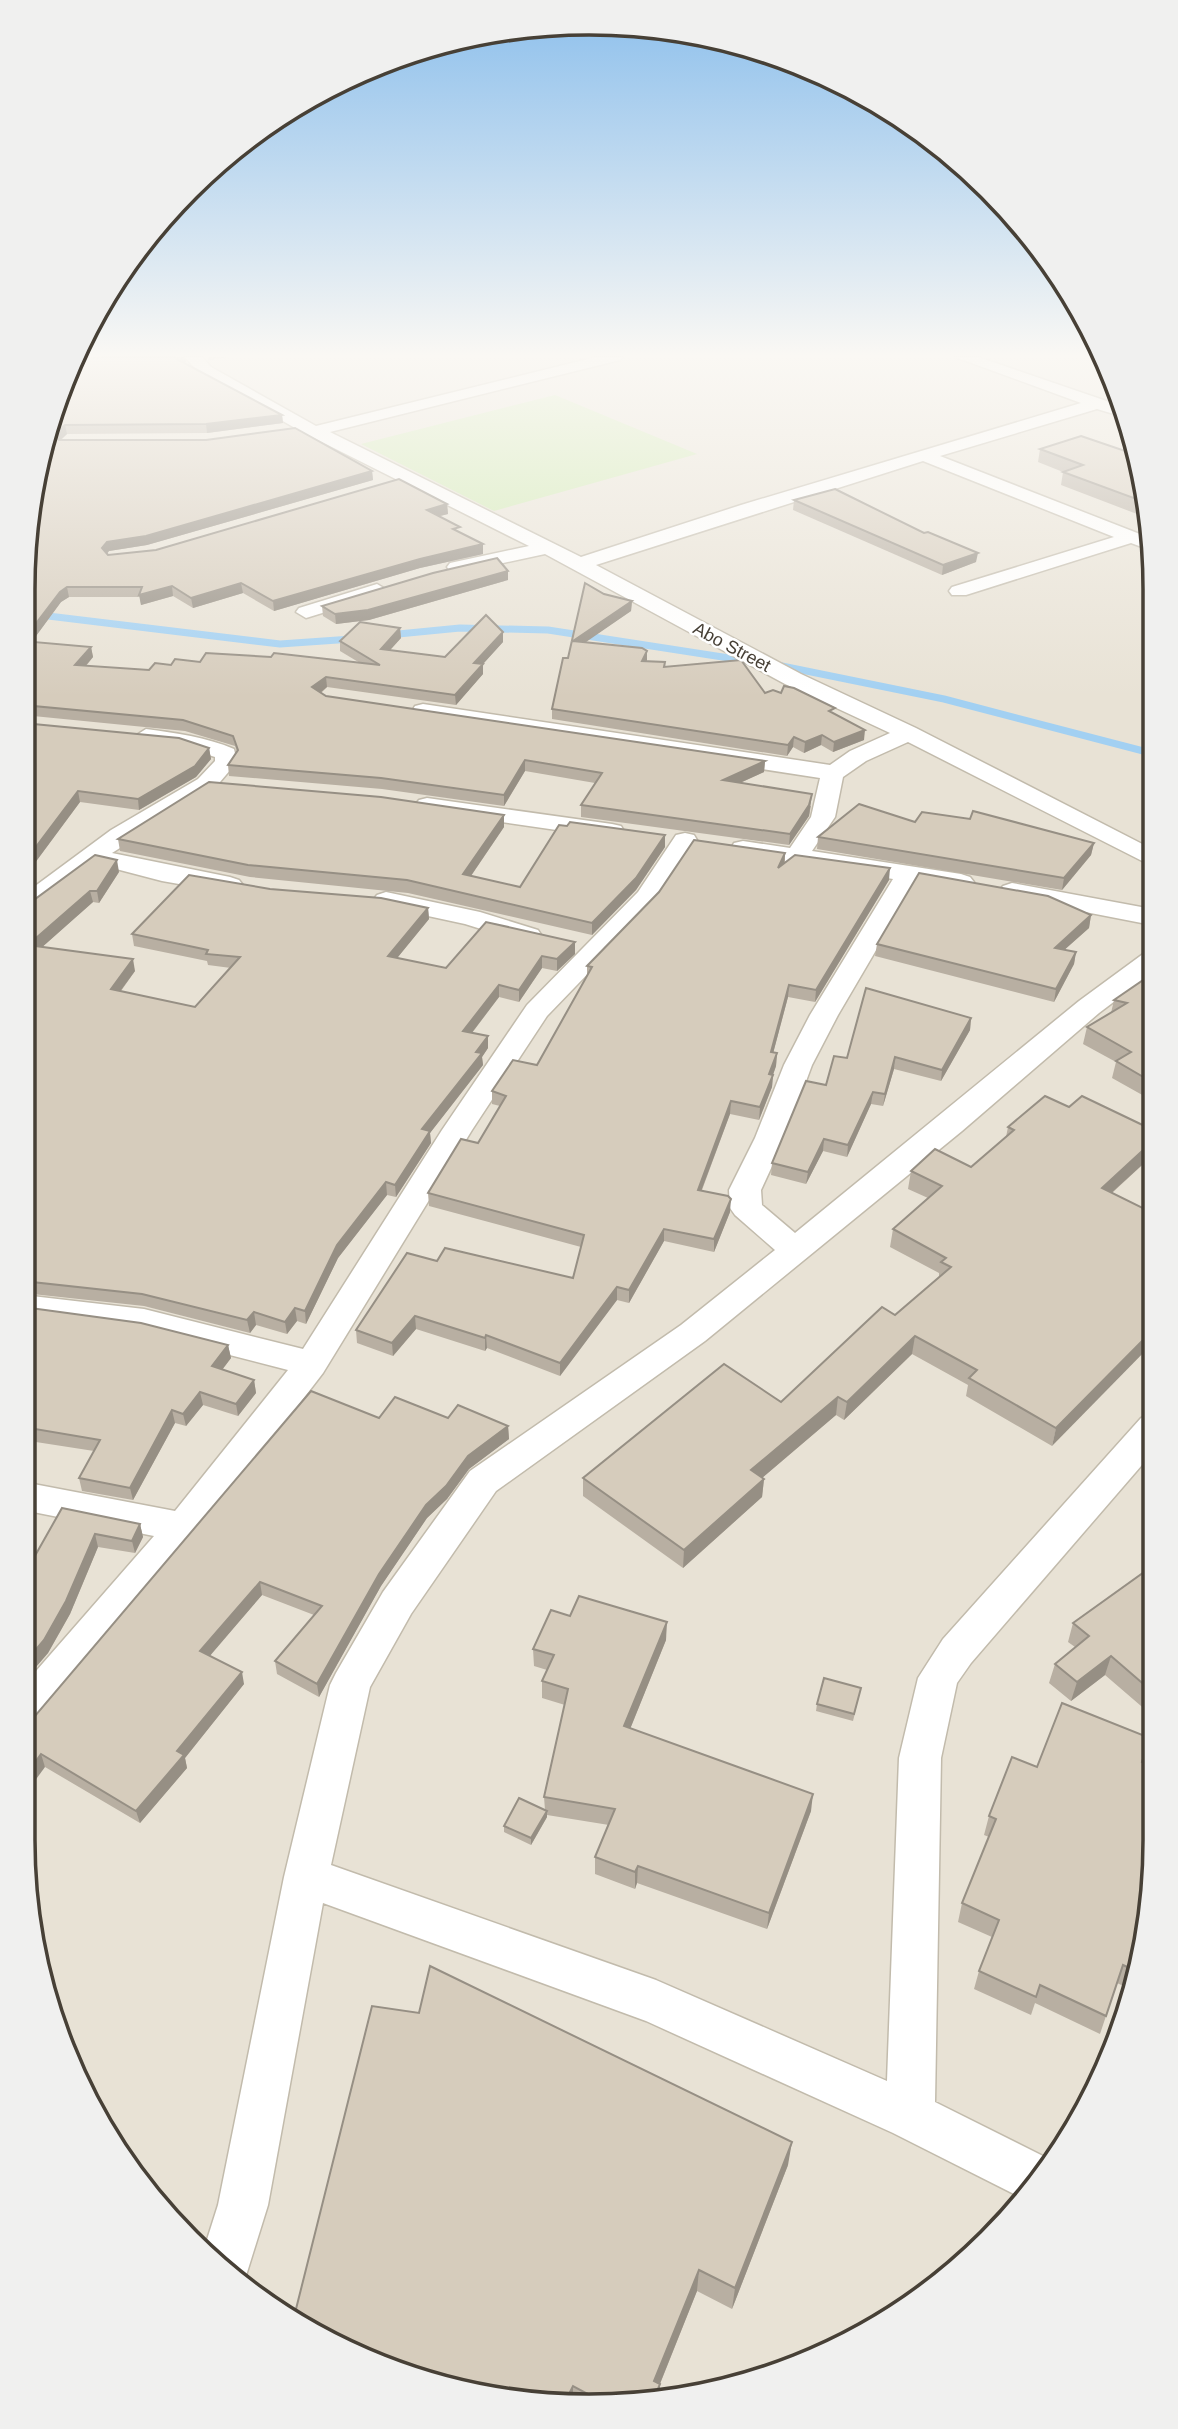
<svg xmlns="http://www.w3.org/2000/svg" width="1178" height="2429" font-family="Helvetica,sans-serif">
	<style>
		.residential { fill: #e8e2d5 }
		.green { fill: #cee9af }
		.lines { fill: none; stroke-linecap: round; stroke-linejoin: round }
		.stream { stroke: #a2d0f2; stroke-width: 7 }
		.street-casing { stroke: #c2bbac; stroke-width: 3 }
		.street { fill: #fff; fill-rule: evenodd }
		.wall { fill: #b8afa2 }
		.shaded-wall { fill: #968f84 }
		.building { fill: #d6ccbc; stroke: #968f84; stroke-width: 2 }
		.labels { text-anchor: middle; dominant-baseline: central; stroke-width: 5; stroke-linejoin: round; paint-order: stroke }
		.far-street-label { font-size: 18px; fill: #474036; stroke: #fff }
		.rim { fill: none; stroke: #474036; stroke-width: 3.5 }
	</style>
	<rect width="100%" height="100%" fill="#f4f0e7"/>
	<polygon class="residential" points="74,357 1103,357 1112,372 1150,515 1155,1840 1144,1951 1112,2057 1014,2214 933,2289 840,2348 663,2401 478,2395 372,2363 275,2311 140,2185 53,2022 23,1840 23,589 34,478 66,372"/>
	<polygon class="green" points="555,395 697,454 494,511 361,444"/>
	<g class="lines">
		<g class="stream">
			<polyline points="40,615 280,644 352,639"/>
			<polyline points="388,635 460,628 548,630 755,662"/>
			<polyline points="777,665 944,699 1151,753"/>
		</g>
		<defs>
			<g id="street">
				<polygon points="185,357 202,357 211,367 316,426 596,357 623,357 620,360 330,432 581,557 741,505 1081,403 955,357 978,357 1121,406 1124,417 1097,409 940,456 1150,538 1150,550 1131,543 966,595 952,595 949,591 952,587 1114,537 923,461 596,565 801,674 916,728 1152,849 1152,866 908,742 866,761 843,777 835,817 812,851 961,874 970,877 974,882 970,887 961,890 916,882 838,1015 812,1065 785,1138 761,1190 762,1205 795,1233 1079,1001 1143,954 1152,952 1152,973 1099,1013 962,1131 705,1341 496,1491 411,1614 370,1687 331,1865 656,1980 887,2081 899,1758 918,1678 943,1639 1141,1418 1154,1414 1154,1451 971,1663 957,1683 941,1758 935,2102 1049,2159 1024,2199 893,2133 646,2021 323,1903 268,2205 244,2282 205,2246 218,2205 284,1877 330,1685 336,1673 383,1592 470,1471 681,1325 775,1250 735,1215 730,1208 729,1190 755,1138 784,1065 810,1015 893,879 734,853 731,848 734,843 743,841 790,848 811,817 820,778 415,716 412,711 415,706 423,704 830,765 850,751 890,733 785,684 545,554 457,573 450,571 447,567 450,563 529,546 302,432 199,373"/>
				<polygon points="377,584 387,590 384,594 306,618 296,612 299,608"/>
				<path d="M 146,729 C 176,733 206,737 234,749 L 237,762 L 214,789 L 112,853 L 230,877 L 239,880 L 243,885 L 239,890 L 230,893 L 162,881 L 97,864 L 32,912 L 23,915 L 23,895 L 111,830 L 198,779 L 215,761 L 215,757 L 187,748 L 138,741 L 135,736 Z"/>
				<polygon points="427,798 612,824 621,826 624,831 621,836 612,838 419,810 415,805 419,800"/>
				<polygon points="685,833 694,835 697,840 657,902 547,1016 472,1130 323,1373 197,1537 37,1727 23,1732 23,1686 154,1536 23,1510 23,1482 175,1511 288,1370 144,1333 23,1317 23,1295 144,1309 303,1349 442,1130 527,1005 638,892 676,835"/>
				<polygon points="1012,883 1152,909 1152,925 1003,896 999,891 1003,886"/>
				<polygon points="386,892 480,912 538,930 542,936 538,942 529,944 465,924 377,905 373,900 377,895"/>
			</g>
		</defs>
		<use href="#street" class="street-casing"/>
		<use href="#street" class="street"/>
	</g>
	<g class="wall">
		<polygon points="113,357 185,357 186,362 183,362 282,415 283,423 207,433 67,434 61,440 372,471 373,480 147,545 109,551 107,554 108,555 156,550 447,504 448,514 440,516 460,533 483,544 483,554 420,568 274,611 243,593 193,608 173,596 141,605 140,597 69,597 61,602 36,636 23,640 23,589 66,372"/>
		<polygon points="1040,449 1134,454 1150,515 1150,519 1061,485 1063,472 1038,462"/>
		<polygon points="794,500 976,562 942,575 793,510"/>
		<polygon points="508,580 369,620 336,624 323,616 322,606"/>
		<polygon points="604,594 632,601 631,611 585,642 647,660 647,661 664,667 765,693 781,693 835,714 864,740 833,752 821,745 804,753 793,747 787,756 552,719 552,709 568,658"/>
		<polygon points="400,628 401,638 390,650 445,657 503,632 503,642 483,664 483,674 456,705 327,687 321,693 326,696 765,761 764,772 740,783 811,806 809,816 789,845 581,817 581,805 595,783 525,771 504,806 382,789 229,776 228,765 237,752 235,746 185,731 23,715 23,641 91,647 93,657 86,666 149,670 171,665 200,662 360,663 340,651 340,641"/>
		<polygon points="23,723 209,748 211,759 196,777 139,810 80,802 23,879"/>
		<polygon points="915,822 1094,843 1091,855 1062,890 817,849 818,837"/>
		<polygon points="504,827 471,876 520,887 665,847 636,890 592,935 408,893 250,877 120,851 118,839"/>
		<polygon points="785,853 785,863 889,880 815,1002 788,997 773,1053 777,1053 776,1066 773,1075 772,1087 759,1120 730,1114 702,1190 730,1212 714,1252 664,1241 629,1303 617,1300 560,1376 487,1348 485,1351 416,1329 393,1356 357,1343 356,1330 437,1261 573,1278 581,1247 429,1206 428,1193 478,1143 500,1106 492,1104 492,1091 537,1065 587,976 587,966"/>
		<polygon points="119,872 99,903 93,902 42,947 135,971 121,991 195,1007 231,968 208,965 207,961 134,946 132,934 270,889 428,908 429,919 397,958 446,968 486,922 575,954 557,971 542,968 519,1002 499,997 472,1033 488,1048 482,1057 483,1065 430,1133 431,1143 396,1197 387,1195 338,1258 306,1324 297,1321 287,1334 256,1325 250,1333 144,1306 23,1293 23,905"/>
		<polygon points="1091,915 1089,928 1064,950 1076,952 1074,964 1054,1002 875,956 877,944"/>
		<polygon points="1152,974 1153,1101 1112,1078 1116,1062 1083,1044 1087,1027 1111,1013 1114,1000"/>
		<polygon points="971,1018 970,1030 941,1081 894,1069 883,1106 871,1104 847,1157 823,1151 806,1184 771,1175 772,1163 826,1085 847,1058"/>
		<polygon points="1008,1127 1153,1155 1112,1193 1052,1446 966,1396 968,1385 912,1354 844,1420 836,1415 762,1478 764,1479 762,1497 683,1568 583,1496 583,1478 781,1402 895,1315 939,1278 939,1273 890,1247 893,1229 928,1198 908,1189 911,1171 971,1167 1006,1137"/>
		<polygon points="23,1307 228,1345 231,1358 222,1370 254,1380 256,1393 238,1416 203,1405 186,1426 175,1423 133,1500 82,1491 79,1478 94,1451 23,1440"/>
		<polygon points="379,1418 448,1418 508,1426 509,1439 469,1469 447,1499 427,1518 381,1586 319,1697 277,1674 275,1661 314,1615 262,1595 209,1656 244,1684 185,1758 187,1768 140,1823 45,1767 23,1730"/>
		<polygon points="62,1508 140,1524 143,1537 135,1553 98,1547 70,1614 48,1653 23,1682 23,1577"/>
		<polygon points="1154,1565 1155,1718 1105,1675 1071,1701 1049,1683 1055,1664 1075,1647 1068,1642 1073,1623"/>
		<polygon points="570,1616 666,1640 630,1729 811,1811 767,1929 637,1883 635,1889 595,1874 595,1857 609,1825 547,1815 547,1817 531,1845 504,1832 504,1826 545,1810 544,1797 565,1705 542,1698 542,1681 547,1670 534,1666 533,1649"/>
		<polygon points="861,1688 853,1721 816,1711 817,1704"/>
		<polygon points="1142,1762 1144,1951 1132,1990 1117,1983 1100,2034 1035,2003 1031,2015 974,1989 979,1971 992,1937 958,1922 962,1903 989,1837 984,1835 989,1816 1037,1767"/>
		<polygon points="788,2165 732,2309 697,2291 660,2384 659,2401 478,2395"/>
	</g>
	<g class="shaded-wall">
		<polygon points="171,357 185,357 186,362 172,364"/>
		<polygon points="208,357 230,357 208,360"/>
		<polygon points="282,415 283,423 207,433 206,424"/>
		<polygon points="65,425 67,434 57,443 55,434"/>
		<polygon points="372,471 373,480 147,545 109,551 103,558 102,548 107,542"/>
		<polygon points="447,504 448,514 428,519 427,510"/>
		<polygon points="483,544 483,554 420,568 274,611 273,601 420,559"/>
		<polygon points="978,553 976,562 942,575 943,565"/>
		<polygon points="508,571 508,580 369,620 336,624 335,614"/>
		<polygon points="241,583 243,593 193,608 191,598"/>
		<polygon points="172,586 173,596 141,605 139,595"/>
		<polygon points="67,587 69,597 61,602 36,636 23,640 23,629 60,592"/>
		<polygon points="632,601 631,611 573,651 573,641"/>
		<polygon points="400,628 401,638 382,659 381,649"/>
		<polygon points="503,632 503,642 483,664 483,674 456,705 455,695 474,663"/>
		<polygon points="91,647 93,657 77,676 75,665"/>
		<polygon points="647,651 647,660 642,671 642,661"/>
		<polygon points="326,677 327,687 314,698 312,687"/>
		<polygon points="865,730 864,740 833,752 834,742"/>
		<polygon points="822,735 821,745 804,753 805,742"/>
		<polygon points="794,737 793,747 787,756 788,745"/>
		<polygon points="209,748 211,759 196,777 139,810 138,799"/>
		<polygon points="525,760 525,771 504,806 504,795"/>
		<polygon points="765,761 764,772 722,791 723,780"/>
		<polygon points="78,791 80,802 23,879 23,864"/>
		<polygon points="812,794 809,816 789,845 790,834"/>
		<polygon points="504,815 504,827 464,886 463,874"/>
		<polygon points="665,835 665,847 636,890 592,935 592,923"/>
		<polygon points="1094,843 1091,855 1062,890 1064,878"/>
		<polygon points="785,853 784,865 778,868"/>
		<polygon points="117,860 119,872 99,903 97,891"/>
		<polygon points="890,868 889,880 815,1002 816,990"/>
		<polygon points="90,891 93,902 31,957 28,945"/>
		<polygon points="428,908 429,919 389,968 388,956"/>
		<polygon points="1091,915 1089,928 1053,960 1055,948"/>
		<polygon points="575,942 575,954 557,971 557,959"/>
		<polygon points="1076,952 1074,964 1054,1002 1056,989"/>
		<polygon points="542,956 542,968 519,1002 519,990"/>
		<polygon points="133,959 135,971 113,1001 111,989"/>
		<polygon points="499,985 499,997 464,1043 463,1031"/>
		<polygon points="789,985 788,997 770,1065 771,1052"/>
		<polygon points="971,1018 970,1030 941,1081 942,1070"/>
		<polygon points="488,1036 488,1048 482,1057 483,1065 430,1133 431,1143 396,1197 395,1185 422,1129"/>
		<polygon points="777,1053 776,1066 769,1086 769,1074"/>
		<polygon points="895,1057 894,1069 883,1106 885,1094"/>
		<polygon points="773,1075 772,1087 759,1120 760,1107"/>
		<polygon points="873,1092 871,1104 847,1157 848,1145"/>
		<polygon points="731,1101 730,1114 697,1202 698,1190"/>
		<polygon points="824,1139 823,1151 806,1184 808,1172"/>
		<polygon points="1153,1141 1153,1155 1098,1205 1102,1188"/>
		<polygon points="386,1182 387,1195 338,1258 306,1324 305,1311 337,1245"/>
		<polygon points="731,1199 730,1212 714,1252 714,1239"/>
		<polygon points="664,1229 664,1241 629,1303 629,1290"/>
		<polygon points="617,1287 617,1300 560,1376 560,1363"/>
		<polygon points="295,1308 297,1321 287,1334 285,1322"/>
		<polygon points="254,1312 256,1325 250,1333 247,1320"/>
		<polygon points="415,1316 416,1329 393,1356 392,1343"/>
		<polygon points="1153,1330 1153,1343 1052,1446 1056,1428"/>
		<polygon points="486,1335 487,1348 485,1351 485,1338"/>
		<polygon points="915,1336 912,1354 844,1420 847,1402"/>
		<polygon points="228,1345 231,1358 215,1379 212,1366"/>
		<polygon points="254,1380 256,1393 238,1416 236,1404"/>
		<polygon points="200,1392 203,1405 186,1426 183,1414"/>
		<polygon points="838,1397 836,1415 749,1489 751,1470"/>
		<polygon points="172,1410 175,1423 133,1500 130,1488"/>
		<polygon points="508,1426 509,1439 469,1469 447,1499 427,1518 381,1586 319,1697 317,1684 379,1574 426,1505 468,1456"/>
		<polygon points="764,1479 762,1497 683,1568 684,1550"/>
		<polygon points="140,1524 143,1537 135,1553 132,1541"/>
		<polygon points="95,1534 98,1547 70,1614 48,1653 23,1682 23,1665"/>
		<polygon points="260,1582 262,1595 203,1664 200,1651"/>
		<polygon points="667,1622 666,1640 624,1744 624,1726"/>
		<polygon points="1111,1656 1105,1675 1071,1701 1077,1682"/>
		<polygon points="242,1672 244,1684 185,1758 187,1768 140,1823 136,1811 177,1751"/>
		<polygon points="41,1754 45,1767 23,1797 23,1779"/>
		<polygon points="813,1794 811,1811 767,1929 769,1913"/>
		<polygon points="547,1811 547,1817 531,1845 531,1838"/>
		<polygon points="638,1866 637,1883 635,1889 635,1872"/>
		<polygon points="57,2014 60,2020 55,2026 53,2020"/>
		<polygon points="792,2142 788,2165 732,2309 735,2288"/>
		<polygon points="699,2270 697,2291 653,2401 654,2381"/>
		<polygon points="660,2384 659,2401 653,2401"/>
		<polygon points="573,2386 573,2398 567,2398"/>
	</g>
	<g class="building">
		<polygon points="113,357 173,357 282,415 206,424 65,425 55,434 59,440 206,440 295,428 372,471 146,536 107,542 102,548 108,555 156,550 399,479 447,504 427,510 460,527 453,529 483,544 420,559 273,601 241,583 191,598 172,586 139,595 142,587 67,587 60,592 34,626 23,629 23,589 34,478 66,372 73,359"/>
		<polygon points="1081,436 1134,454 1147,503 1063,472 1083,465 1040,449"/>
		<polygon points="835,489 924,533 928,532 978,553 943,565 794,500"/>
		<polygon points="497,558 508,571 368,610 335,614 322,606 433,573"/>
		<polygon points="585,583 604,594 632,601 573,641 642,648 647,651 642,661 665,662 664,667 741,660 765,693 773,690 781,693 784,686 794,688 835,708 829,711 865,730 834,742 822,735 805,742 794,737 788,745 552,709 563,658 568,658"/>
		<polygon points="486,615 503,632 474,663 483,664 455,695 326,677 312,687 326,696 765,761 723,780 812,794 809,805 790,834 581,805 602,773 525,760 504,795 381,778 228,765 238,750 233,736 183,720 23,705 23,641 91,647 75,665 149,670 155,663 171,665 175,659 200,662 206,653 271,657 274,653 380,665 340,641 360,622 400,628 381,649 445,657"/>
		<polygon points="23,723 179,738 209,748 195,766 138,799 78,791 23,864"/>
		<polygon points="209,782 381,797 504,815 463,874 520,887 559,825 567,826 570,822 665,835 636,878 592,923 407,880 248,865 118,839"/>
		<polygon points="859,804 915,822 922,812 970,819 973,811 1094,843 1064,878 818,837"/>
		<polygon points="694,840 785,853 778,868 795,855 890,868 816,990 789,985 771,1052 777,1053 769,1074 773,1075 760,1107 731,1101 698,1190 728,1196 731,1199 714,1239 664,1229 629,1290 617,1287 560,1363 486,1335 485,1338 415,1316 392,1343 356,1330 407,1253 437,1261 445,1248 573,1278 584,1235 428,1193 461,1139 478,1143 506,1096 492,1091 513,1060 537,1065 592,967 587,966 659,892"/>
		<polygon points="95,855 117,860 97,891 90,891 28,945 133,959 111,989 195,1007 240,957 206,954 208,950 132,934 189,875 270,889 381,898 428,908 388,956 446,968 486,922 575,942 557,959 542,956 519,990 499,985 463,1031 488,1036 476,1052 482,1053 422,1129 430,1131 395,1185 386,1182 337,1245 305,1311 295,1308 285,1322 254,1312 247,1320 142,1294 23,1281 23,905 31,902"/>
		<polygon points="919,873 1048,896 1091,915 1055,948 1076,952 1056,989 877,944"/>
		<polygon points="1152,974 1152,1082 1116,1061 1131,1052 1087,1027 1127,1003 1114,1000"/>
		<polygon points="866,988 971,1018 942,1070 895,1057 885,1094 873,1092 848,1145 824,1139 808,1172 772,1163 806,1081 826,1085 834,1056 847,1058"/>
		<polygon points="1045,1096 1069,1107 1082,1096 1153,1130 1153,1141 1102,1188 1153,1213 1153,1298 1149,1302 1153,1304 1153,1330 1056,1428 969,1378 977,1370 915,1336 847,1402 838,1397 751,1470 764,1479 684,1550 583,1478 724,1364 781,1402 882,1307 895,1315 951,1267 941,1262 946,1258 893,1229 942,1186 911,1171 935,1149 971,1167 1014,1130 1008,1127"/>
		<polygon points="23,1307 141,1323 228,1345 212,1366 254,1380 236,1404 200,1392 183,1414 172,1410 130,1488 79,1478 100,1440 23,1427"/>
		<polygon points="311,1391 379,1418 395,1397 448,1418 458,1405 508,1426 468,1456 446,1486 426,1505 379,1574 317,1684 275,1661 322,1606 260,1582 200,1651 242,1672 177,1751 184,1755 136,1811 41,1754 23,1779 23,1730"/>
		<polygon points="62,1508 140,1524 132,1541 95,1534 66,1601 44,1640 23,1665 23,1577"/>
		<polygon points="1154,1565 1155,1694 1111,1656 1077,1682 1055,1664 1089,1636 1073,1623"/>
		<polygon points="579,1596 667,1622 624,1726 813,1794 769,1913 638,1866 635,1872 595,1857 615,1809 544,1797 568,1689 542,1681 554,1655 533,1649 551,1610 570,1616"/>
		<polygon points="824,1678 861,1688 854,1714 817,1704"/>
		<polygon points="1062,1703 1150,1738 1142,1762 1155,1767 1155,1840 1144,1951 1138,1972 1123,1965 1106,2016 1040,1985 1036,1997 979,1971 999,1920 962,1903 996,1819 989,1816 1012,1757 1037,1767"/>
		<polygon points="519,1798 547,1811 531,1838 504,1826"/>
		<polygon points="430,1966 792,2142 735,2288 699,2270 654,2381 660,2384 653,2401 597,2399 573,2386 567,2398 478,2395 372,2363 293,2321 372,2006 419,2013"/>
		<polygon points="51,2010 57,2014 53,2020"/>
	</g>
	<linearGradient id="sky" x2="0" y2="1"><stop stop-color="#8cbfec"/><stop offset="0.51" stop-color="#faf8f4"/><stop offset="1" stop-color="#faf8f4" stop-opacity="0"/></linearGradient>
	<rect width="1178" height="697" fill="url(#sky)"/>
	<g class="labels">
		<g class="far-street-label">
			<text transform="translate(732 647) rotate(28)">Abo Street</text>
		</g>
	</g>
	<path d="M0 0H1178V2429H0ZM589 35H589A554 554 0 0 1 1143 589V1840A554 554 0 0 1 589 2394H589A554 554 0 0 1 35 1840V589A554 554 0 0 1 589 35Z" fill="#f0f0ef" fill-rule="evenodd"/>
	<path class="rim" d="M589 35H589A554 554 0 0 1 1143 589V1840A554 554 0 0 1 589 2394H589A554 554 0 0 1 35 1840V589A554 554 0 0 1 589 35Z"/>
</svg>
